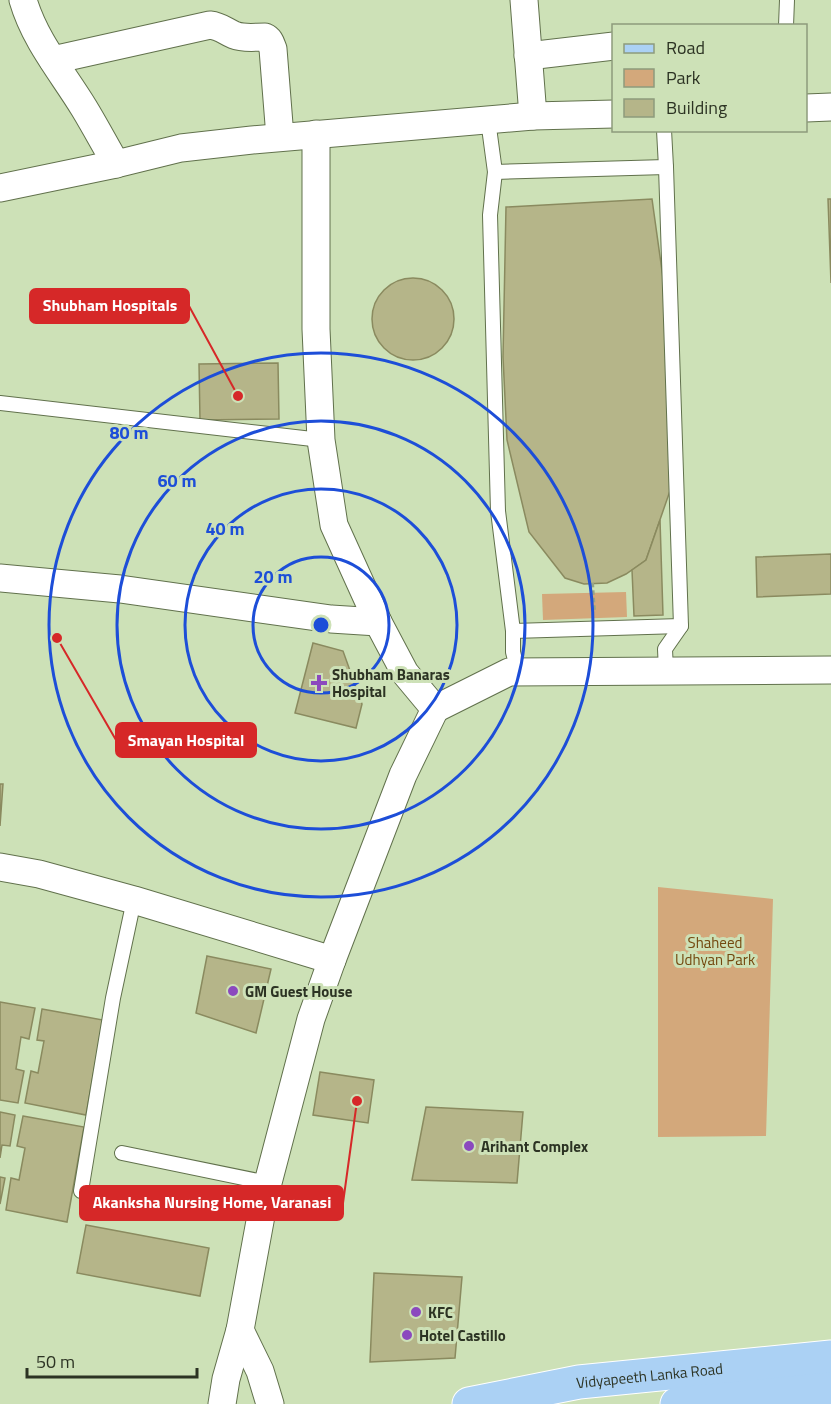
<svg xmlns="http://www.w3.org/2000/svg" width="831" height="1404" font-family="'Titillium Web',sans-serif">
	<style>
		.green { fill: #d3a87b }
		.building { fill: #b5b589; stroke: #8a8a5f; stroke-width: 1.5 }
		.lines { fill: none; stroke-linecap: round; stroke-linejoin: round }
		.service-casing { stroke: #61714c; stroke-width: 16 }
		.minor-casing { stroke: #61714c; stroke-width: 29 }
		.primary-casing { stroke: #fff; stroke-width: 35 }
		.path { stroke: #96a584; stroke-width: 4; stroke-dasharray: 4.5 3; stroke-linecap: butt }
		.service { stroke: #fff; stroke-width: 14 }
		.minor { stroke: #fff; stroke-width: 27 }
		.primary { stroke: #abd1f4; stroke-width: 33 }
		.ring { fill: none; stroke: #1d4ed8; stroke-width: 3 }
		.poi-dot { fill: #8b49be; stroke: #cde1b7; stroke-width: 2 }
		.labels { text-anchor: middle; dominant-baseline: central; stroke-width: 6; stroke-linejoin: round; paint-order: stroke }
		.poi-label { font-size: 15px; font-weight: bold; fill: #2c3323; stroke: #cde1b7; text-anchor: start }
		.park-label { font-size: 15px; fill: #73480e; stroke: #cde1b7 }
		.street-label { font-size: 15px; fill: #2c3323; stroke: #cde1b7 }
		.centre { fill: #1d4ed8; stroke: #cde1b7; stroke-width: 3 }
		.ring-label { font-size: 18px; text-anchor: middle; font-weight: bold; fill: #1d4ed8; stroke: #cde1b7; stroke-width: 6; stroke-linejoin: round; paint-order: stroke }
		.leader { fill: none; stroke: #d62828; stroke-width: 2 }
		.callout-dot { fill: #d62828; stroke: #cde1b7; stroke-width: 2 }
		.callout { fill: #d62828; stroke: #d62828; stroke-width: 2 }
		.callout-label { font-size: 16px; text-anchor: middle; font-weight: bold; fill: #fff }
	</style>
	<rect width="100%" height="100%" fill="#cde1b7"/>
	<g class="green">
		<polygon points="626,592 627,617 543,620 542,594"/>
		<polygon points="658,887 773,899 766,1136 658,1137"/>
	</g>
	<g class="building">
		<polygon points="652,199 663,278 671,488 646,560 626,574 607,583 584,584 565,578 529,532 507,440 503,357 506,207"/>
		<polygon points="828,199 831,199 831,283"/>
		<circle cx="413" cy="319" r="41"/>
		<polygon points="278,363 279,419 200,420 199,364"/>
		<polygon points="660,520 663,615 634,616 632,570 646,560"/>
		<polygon points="831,554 831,594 757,597 756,557"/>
		<polygon points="313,643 343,651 362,704 356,728 295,713"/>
		<polygon points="0,784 3,784 0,826"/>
		<polygon points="207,956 271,969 256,1033 196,1013"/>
		<polygon points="0,1002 35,1008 29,1039 21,1037 16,1069 24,1071 18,1103 0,1100"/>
		<polygon points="42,1009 103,1020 86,1115 25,1103 31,1071 38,1073 44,1041 37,1040"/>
		<polygon points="320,1072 374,1080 368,1123 313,1115"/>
		<polygon points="426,1107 523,1112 517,1183 412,1180"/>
		<polygon points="0,1112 15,1115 10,1146 2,1145 0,1158"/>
		<polygon points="23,1116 84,1127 67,1222 6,1210 11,1178 19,1180 25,1148 17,1146"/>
		<polygon points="0,1177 5,1178 0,1204"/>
		<polygon points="86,1225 209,1248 200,1296 77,1273"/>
		<polygon points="374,1273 462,1277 455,1358 370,1362"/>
	</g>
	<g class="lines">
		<defs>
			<g id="service">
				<polyline points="786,26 787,0"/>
				<polyline points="488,120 495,172 666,167 664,130"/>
				<polyline points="495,172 490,215 498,511 513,631 681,626 666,167"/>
				<polyline points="0,403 321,440"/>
				<polyline points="513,631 513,652 518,672"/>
				<polyline points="666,671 665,649 681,626"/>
				<polyline points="122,1153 268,1183"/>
				<polyline points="81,1191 113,998 134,900"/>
			</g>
			<g id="minor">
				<path d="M 23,0 C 35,41 62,72 84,108 C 95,126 105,145 116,164"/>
				<polyline points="524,0 533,116"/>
				<polyline points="528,56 614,46"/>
				<path d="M 53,60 L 210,25 C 220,26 225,31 234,35 C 244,39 255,37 265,37 C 270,39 271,44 273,49 L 280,137"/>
				<polyline points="806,108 831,107"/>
				<polyline points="0,188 116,164 181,148 252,140 533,116 614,114"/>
				<polyline points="0,578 120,589 331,619 378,622"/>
				<polyline points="435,709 509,672 831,670"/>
				<polyline points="0,867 39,874 134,900 332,960"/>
				<polyline points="240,1330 260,1371 270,1404"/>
				<polyline points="222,1404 226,1379 240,1330 265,1194 311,1019 332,960 403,775 435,709 405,673 378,622 334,525 321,440 316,329 316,134"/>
			</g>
			<g id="primary">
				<path id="s1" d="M 469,1404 L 579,1382 L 831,1357"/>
				<polyline points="677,1404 831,1389"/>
			</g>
		</defs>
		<use href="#service" class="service-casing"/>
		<use href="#minor" class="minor-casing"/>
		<use href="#primary" class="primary-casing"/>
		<polyline class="path" points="592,583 594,613"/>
		<use href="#service" class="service"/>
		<use href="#minor" class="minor"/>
		<use href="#primary" class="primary"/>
	</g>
	<g class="ring">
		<circle cx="321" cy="625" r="68"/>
		<circle cx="321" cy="625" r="136"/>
		<circle cx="321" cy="625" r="204"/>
		<circle cx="321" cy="625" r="272"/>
	</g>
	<g class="poi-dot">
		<path d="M316 674h6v6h6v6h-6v6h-6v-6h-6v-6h6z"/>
		<circle cx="233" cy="991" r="6"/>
		<circle cx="469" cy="1146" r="6"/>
		<circle cx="416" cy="1312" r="6"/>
		<circle cx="407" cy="1335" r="6"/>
	</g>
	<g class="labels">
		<g class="poi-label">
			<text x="332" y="674">Shubham Banaras<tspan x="332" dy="17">Hospital</tspan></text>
			<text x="245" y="991">GM Guest House</text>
			<text x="481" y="1146">Arihant Complex</text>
			<text x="428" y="1312">KFC</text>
			<text x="419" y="1335">Hotel Castillo</text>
		</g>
		<g class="park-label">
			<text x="715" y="942">Shaheed<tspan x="715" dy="17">Udhyan Park</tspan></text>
		</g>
		<g class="street-label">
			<text stroke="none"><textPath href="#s1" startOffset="183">Vidyapeeth Lanka Road</textPath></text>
		</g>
	</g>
	<circle cx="321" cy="625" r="9" class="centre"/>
	<g class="ring-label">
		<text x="129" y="439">80 m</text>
		<text x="177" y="487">60 m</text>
		<text x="225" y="535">40 m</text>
		<text x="273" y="583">20 m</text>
	</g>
	<path class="leader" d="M238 396L189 306M57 638L116 740M357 1101L343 1203"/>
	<g class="callout-dot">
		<circle cx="238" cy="396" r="6"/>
		<circle cx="57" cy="638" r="6"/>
		<circle cx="357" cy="1101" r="6"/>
	</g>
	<g class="callout">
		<rect x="30" y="289" width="159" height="34" rx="6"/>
		<rect x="116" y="723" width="140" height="34" rx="6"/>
		<rect x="80" y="1186" width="263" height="34" rx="6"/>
	</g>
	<g class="callout-label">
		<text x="110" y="311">Shubham Hospitals</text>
		<text x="186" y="746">Smayan Hospital</text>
		<text x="212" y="1208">Akanksha Nursing Home, Varanasi</text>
	</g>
	<rect x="612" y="24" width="195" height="108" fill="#cde1b7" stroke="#8d9b7c" stroke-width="1.5"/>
	<rect x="624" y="44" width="30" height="9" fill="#abd1f4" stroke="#8d9b7c" stroke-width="1.5"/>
	<text x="666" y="54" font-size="18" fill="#2c3323">Road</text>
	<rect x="624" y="69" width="30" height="18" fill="#d3a87b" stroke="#8d9b7c" stroke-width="1.5"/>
	<text x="666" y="84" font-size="18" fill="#2c3323">Park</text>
	<rect x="624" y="99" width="30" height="18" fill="#b5b589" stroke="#8d9b7c" stroke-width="1.5"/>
	<text x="666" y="114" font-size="18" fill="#2c3323">Building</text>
	<path d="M27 1368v9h170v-9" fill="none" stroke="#2c3323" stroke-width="3"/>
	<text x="36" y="1368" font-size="18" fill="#2c3323" stroke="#cde1b7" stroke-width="4.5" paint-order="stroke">50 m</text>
</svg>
